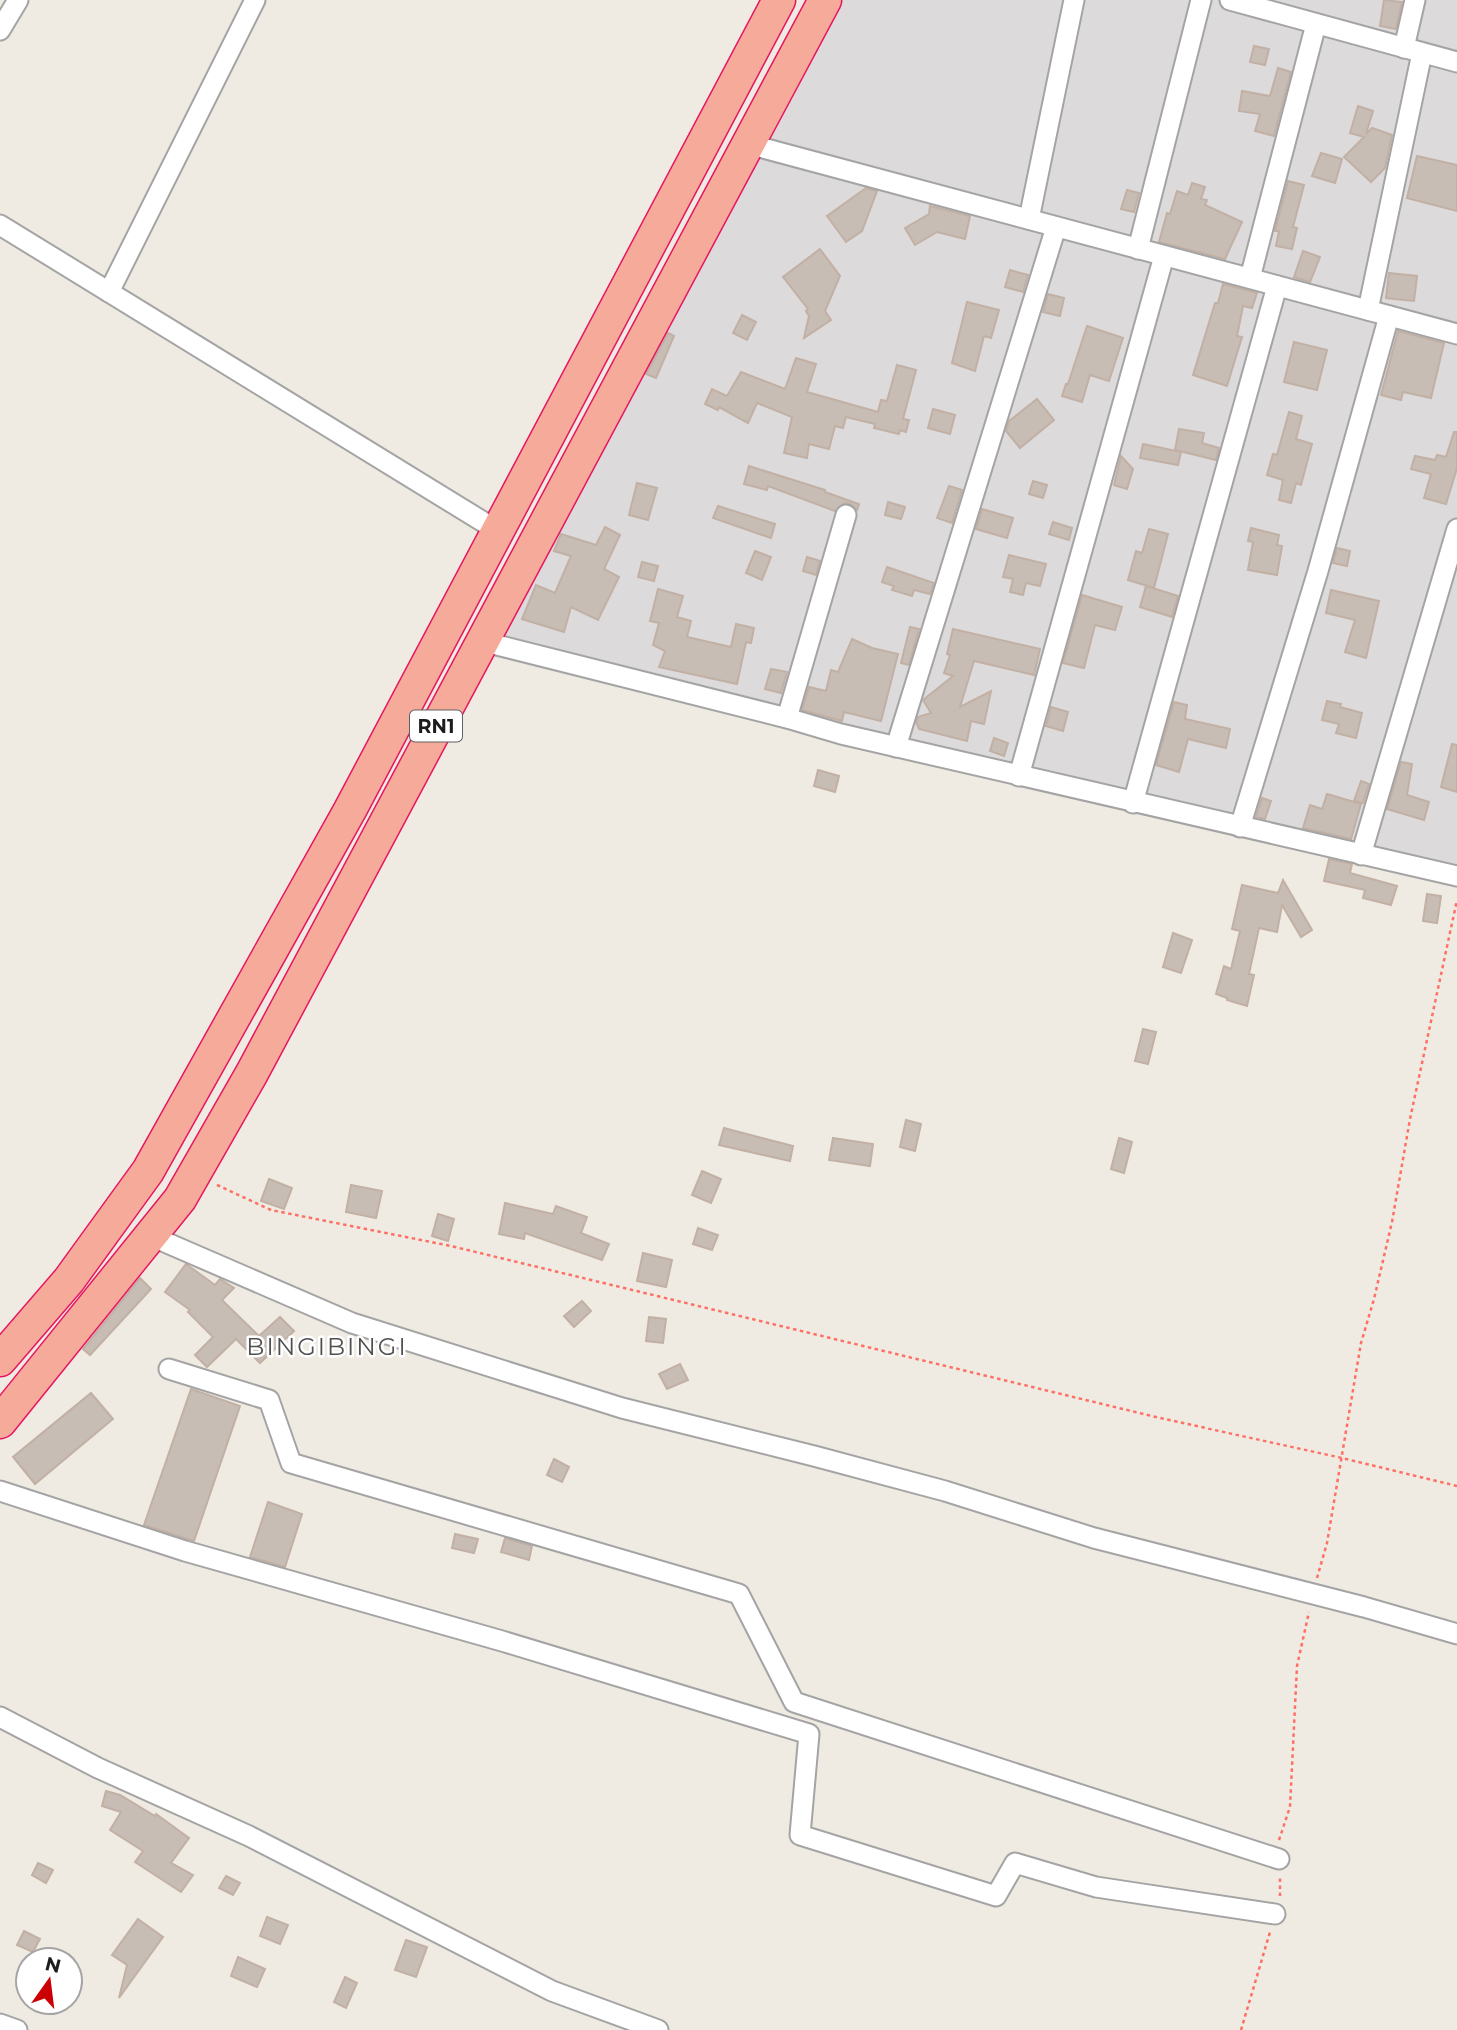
<svg xmlns="http://www.w3.org/2000/svg" width="1457" height="2030" font-family="Montserrat,sans-serif">
	<style>
		.residential { fill: #dcdada }
		.building { fill: #c7bdb5; stroke: #c2b0a4; stroke-width: 2 }
		.lines { fill: none; stroke-linecap: round; stroke-linejoin: round }
		.minor-casing { stroke: #a4a4a4; stroke-width: 23 }
		.trunk-casing { stroke: #e61762; stroke-width: 35 }
		.path { stroke: #ff7064; stroke-width: 2.5; stroke-dasharray: 3.5 3.5; stroke-linecap: butt }
		.minor { stroke: #fff; stroke-width: 19 }
		.trunk { stroke: #f6aa99; stroke-width: 32 }
		.labels { text-anchor: middle; dominant-baseline: central; stroke-width: 5; stroke-linejoin: round; paint-order: stroke }
		.shield { fill: #fff; stroke: #616161; stroke-width: 2 }
		.shield-label { font-size: 19px; font-weight: bold; fill: #1d1d1d }
		.quarter-label { font-size: 24px; letter-spacing: 2px; fill: #505050; stroke: #fff }
	</style>
	<rect width="100%" height="100%" fill="#efebe2"/>
	<polygon class="residential" points="836,0 1457,0 1457,873 836,723 492,632"/>
	<g class="building">
		<polygon points="1384,0 1402,2 1396,29 1380,26"/>
		<polygon points="1254,46 1269,49 1265,65 1250,62"/>
		<polygon points="1278,68 1291,72 1274,136 1255,131 1260,114 1239,111 1242,91 1270,96"/>
		<polygon points="1358,106 1373,111 1366,134 1372,128 1392,135 1385,168 1371,182 1344,157 1364,137 1350,133"/>
		<polygon points="1321,153 1342,159 1335,183 1312,176"/>
		<polygon points="1417,156 1457,165 1457,211 1407,198"/>
		<polygon points="1288,181 1304,185 1293,227 1297,228 1292,249 1276,246 1279,231 1275,231"/>
		<polygon points="1192,183 1205,187 1201,199 1207,200 1205,205 1242,222 1225,259 1159,242 1167,213 1170,214 1177,191 1188,195"/>
		<polygon points="866,188 877,191 862,231 846,242 827,216"/>
		<polygon points="1127,190 1139,193 1134,212 1121,209"/>
		<polygon points="930,206 970,216 965,239 937,232 915,245 905,228 929,214"/>
		<polygon points="820,249 840,276 825,311 831,320 804,338 809,316 806,311 808,309 783,277"/>
		<polygon points="1303,251 1320,257 1310,282 1294,277"/>
		<polygon points="1010,270 1028,275 1023,292 1005,287"/>
		<polygon points="1389,273 1417,276 1414,301 1386,298"/>
		<polygon points="1223,284 1257,293 1252,308 1243,306 1237,336 1242,337 1227,386 1193,375 1215,303 1218,303"/>
		<polygon points="1048,294 1064,298 1060,316 1043,312"/>
		<polygon points="967,302 999,310 991,338 984,336 975,371 952,363"/>
		<polygon points="742,315 756,322 747,340 733,333"/>
		<polygon points="1087,326 1123,338 1109,381 1090,375 1082,402 1062,396 1066,384 1068,384"/>
		<polygon points="1398,331 1444,343 1431,398 1403,392 1401,400 1381,395"/>
		<polygon points="668,333 674,336 656,378 646,374"/>
		<polygon points="1294,342 1327,350 1317,390 1284,382"/>
		<polygon points="796,358 816,364 807,392 878,412 881,400 887,401 897,365 916,370 903,419 909,420 906,432 900,430 899,434 874,428 875,424 846,417 843,428 835,426 829,449 809,444 807,458 784,453 792,417 757,403 748,423 719,407 718,410 705,404 712,389 727,396 741,372 785,389"/>
		<polygon points="1037,399 1054,420 1020,448 1006,431 1009,421"/>
		<polygon points="933,409 955,415 950,434 928,428"/>
		<polygon points="1289,412 1302,416 1296,439 1312,444 1301,485 1296,483 1291,503 1279,500 1283,480 1267,475 1273,454 1277,455"/>
		<polygon points="1179,429 1204,433 1202,443 1219,448 1216,460 1175,450"/>
		<polygon points="1454,432 1457,432 1457,468 1446,504 1424,498 1431,474 1411,469 1415,456 1435,460 1437,455 1446,457"/>
		<polygon points="1143,444 1181,452 1178,465 1140,458"/>
		<polygon points="1121,456 1133,469 1127,489 1114,485"/>
		<polygon points="749,466 825,490 825,492 859,504 857,510 850,504 844,503 835,511 768,486 767,490 744,484"/>
		<polygon points="1033,481 1047,485 1043,498 1029,494"/>
		<polygon points="637,483 657,488 648,520 629,515"/>
		<polygon points="949,486 962,490 952,523 937,518"/>
		<polygon points="888,502 905,507 901,519 885,515"/>
		<polygon points="718,506 775,524 771,538 713,518"/>
		<polygon points="982,509 1013,518 1007,538 976,529"/>
		<polygon points="1053,522 1072,528 1069,540 1049,534"/>
		<polygon points="605,527 620,535 604,569 619,577 598,620 571,607 564,632 522,619 536,585 555,593 571,556 554,551 561,534 596,545"/>
		<polygon points="1251,528 1279,535 1277,545 1282,546 1277,575 1248,570 1253,542 1248,541"/>
		<polygon points="1149,529 1168,534 1154,588 1128,580 1136,551 1142,553"/>
		<polygon points="1337,548 1350,551 1347,566 1333,563"/>
		<polygon points="755,551 771,557 762,580 746,573"/>
		<polygon points="1009,555 1046,564 1040,586 1026,583 1023,595 1010,592 1013,579 1003,577"/>
		<polygon points="807,557 820,561 816,575 803,571"/>
		<polygon points="642,562 658,566 654,581 638,577"/>
		<polygon points="887,567 934,583 930,594 914,590 912,596 892,590 894,586 882,582"/>
		<polygon points="1146,586 1178,596 1172,617 1140,607"/>
		<polygon points="658,589 683,596 677,617 691,621 687,637 731,647 736,624 754,628 751,643 746,642 737,684 659,667 665,651 653,645 659,623 650,621"/>
		<polygon points="1331,590 1379,601 1366,658 1345,652 1355,620 1326,613"/>
		<polygon points="1082,595 1122,607 1115,630 1095,625 1084,668 1063,663"/>
		<polygon points="910,627 919,629 909,665 901,663"/>
		<polygon points="953,629 1040,649 1034,675 974,661 960,707 991,691 984,724 971,721 967,741 919,729 916,722 918,717 931,713 923,700 953,676 944,673 950,655 947,654"/>
		<polygon points="852,639 872,648 898,654 881,721 844,712 842,721 802,710 809,687 826,691 831,670 838,672"/>
		<polygon points="771,669 787,672 781,693 765,689"/>
		<polygon points="1327,701 1341,704 1340,707 1362,713 1356,738 1336,733 1339,724 1322,720"/>
		<polygon points="1174,702 1187,705 1185,719 1230,729 1226,748 1188,739 1179,772 1156,765"/>
		<polygon points="1051,707 1068,712 1063,731 1046,726"/>
		<polygon points="994,738 1008,743 1004,756 990,751"/>
		<polygon points="1452,744 1457,745 1457,792 1441,787"/>
		<polygon points="1401,762 1412,764 1407,795 1429,802 1424,820 1387,809"/>
		<polygon points="818,770 839,776 835,792 814,786"/>
		<polygon points="1361,781 1369,784 1363,803 1354,801"/>
		<polygon points="1327,794 1361,804 1351,839 1303,828 1310,805 1322,809"/>
		<polygon points="1262,798 1271,801 1265,819 1256,817"/>
		<polygon points="1329,859 1352,864 1350,873 1397,886 1391,905 1363,898 1365,890 1324,881"/>
		<polygon points="1283,880 1312,930 1301,937 1282,905 1277,932 1259,928 1249,974 1254,975 1247,1006 1227,1000 1227,998 1216,994 1224,966 1231,969 1240,931 1232,929 1242,885 1278,893"/>
		<polygon points="1427,894 1441,896 1437,923 1423,921"/>
		<polygon points="1173,933 1192,940 1181,973 1163,967"/>
		<polygon points="1143,1029 1156,1032 1148,1064 1135,1061"/>
		<polygon points="906,1120 921,1124 915,1151 900,1147"/>
		<polygon points="724,1128 793,1146 790,1161 719,1145"/>
		<polygon points="833,1138 873,1144 870,1166 829,1160"/>
		<polygon points="1119,1138 1132,1142 1124,1173 1111,1169"/>
		<polygon points="702,1171 721,1179 711,1203 692,1195"/>
		<polygon points="269,1179 292,1188 284,1209 261,1201"/>
		<polygon points="351,1185 382,1191 376,1218 346,1212"/>
		<polygon points="505,1203 553,1214 556,1206 587,1217 581,1233 609,1244 602,1260 525,1233 524,1239 499,1234"/>
		<polygon points="438,1214 454,1219 448,1241 432,1236"/>
		<polygon points="698,1228 718,1235 712,1250 693,1244"/>
		<polygon points="643,1253 672,1260 666,1287 637,1281"/>
		<polygon points="186,1264 215,1285 220,1279 234,1288 222,1300 259,1336 280,1317 294,1331 260,1363 236,1339 207,1367 195,1355 213,1337 188,1312 190,1310 165,1292"/>
		<polygon points="140,1278 151,1289 90,1355 83,1349"/>
		<polygon points="582,1301 591,1311 574,1327 564,1316"/>
		<polygon points="649,1317 666,1319 663,1343 646,1341"/>
		<polygon points="680,1364 688,1380 667,1389 659,1374"/>
		<polygon points="191,1389 240,1406 194,1541 144,1525"/>
		<polygon points="91,1393 113,1419 35,1484 13,1457"/>
		<polygon points="554,1459 569,1467 562,1482 547,1475"/>
		<polygon points="268,1502 302,1514 285,1567 250,1557"/>
		<polygon points="455,1534 478,1539 474,1553 452,1548"/>
		<polygon points="505,1538 532,1546 529,1560 501,1552"/>
		<polygon points="106,1791 120,1795 155,1816 156,1814 189,1838 171,1863 193,1875 181,1892 135,1862 143,1851 110,1830 121,1812 102,1806"/>
		<polygon points="38,1863 53,1870 46,1883 32,1875"/>
		<polygon points="226,1876 240,1883 233,1895 219,1888"/>
		<polygon points="267,1917 288,1925 280,1944 260,1936"/>
		<polygon points="138,1919 163,1937 119,1998 127,1965 112,1955"/>
		<polygon points="24,1931 40,1939 33,1952 17,1945"/>
		<polygon points="406,1940 427,1947 416,1977 395,1970"/>
		<polygon points="238,1957 265,1969 257,1987 231,1976"/>
		<polygon points="345,1977 357,1983 346,2008 334,2002"/>
	</g>
	<g class="lines">
		<defs>
			<g id="minor">
				<polyline points="1230,0 1457,62"/>
				<polyline points="0,30 18,0"/>
				<polyline points="1404,48 1415,0"/>
				<polyline points="748,144 1457,334"/>
				<polyline points="1029,219 1074,0"/>
				<polyline points="0,225 498,531"/>
				<polyline points="1138,249 1201,0"/>
				<polyline points="1250,278 1316,24"/>
				<polyline points="109,292 255,0"/>
				<polyline points="1368,310 1422,53"/>
				<polyline points="481,641 787,718 841,734 1457,876"/>
				<polyline points="787,718 846,515"/>
				<polyline points="896,747 1056,227"/>
				<polyline points="1019,776 1164,256"/>
				<polyline points="1133,803 1277,286"/>
				<polyline points="1240,827 1318,571 1389,316"/>
				<polyline points="1361,855 1457,529"/>
				<polyline points="151,1236 352,1323 622,1408 814,1456 945,1491 1094,1538 1364,1607 1457,1634"/>
				<polyline points="169,1369 269,1400 291,1463 739,1594 794,1702 1279,1859"/>
				<polyline points="0,1491 185,1551 502,1641 809,1734 800,1835 996,1896 1015,1863 1096,1887 1275,1914"/>
				<polyline points="0,1717 98,1768 249,1836 552,1991 658,2030"/>
				<polyline points="0,2024 17,2030"/>
			</g>
			<g id="trunk">
				<polyline points="0,1360 69,1280 148,1171 350,810 779,0"/>
				<polyline points="0,1422 180,1199 252,1073 825,0"/>
			</g>
		</defs>
		<use href="#minor" class="minor-casing"/>
		<use href="#trunk" class="trunk-casing"/>
		<g class="path">
			<polyline points="217,1185 271,1210 451,1246 1160,1418 1342,1458 1457,1486"/>
			<polyline points="1317,1578 1327,1543 1361,1343 1374,1299 1392,1222 1410,1119 1457,900"/>
			<polyline points="1279,1840 1290,1807 1297,1666 1309,1612"/>
			<polyline points="1280,1896 1280,1878"/>
			<polyline points="1241,2030 1270,1932"/>
		</g>
		<use href="#minor" class="minor"/>
		<use href="#trunk" class="trunk"/>
	</g>
	<g class="labels">
		<rect class="shield" x="410" y="710.5" width="52" height="31" rx="5"/>
		<g class="shield-label">
			<text x="436" y="726">RN1</text>
		</g>
		<g class="quarter-label">
			<text x="327" y="1346">BINGIBINGI</text>
		</g>
	</g>
	<g transform="translate(49 1981) rotate(14)"><circle r="33" fill="#ffffff" stroke="#a5a5a5" stroke-width="2"/>
	<path d="M0-5L12 26L0 18L-12 26Z" fill="#cb0004"/>
	<text y="-10" font-size="19" font-weight="bold" text-anchor="middle" fill="#1d1d1d">N</text>
	</g>
</svg>
